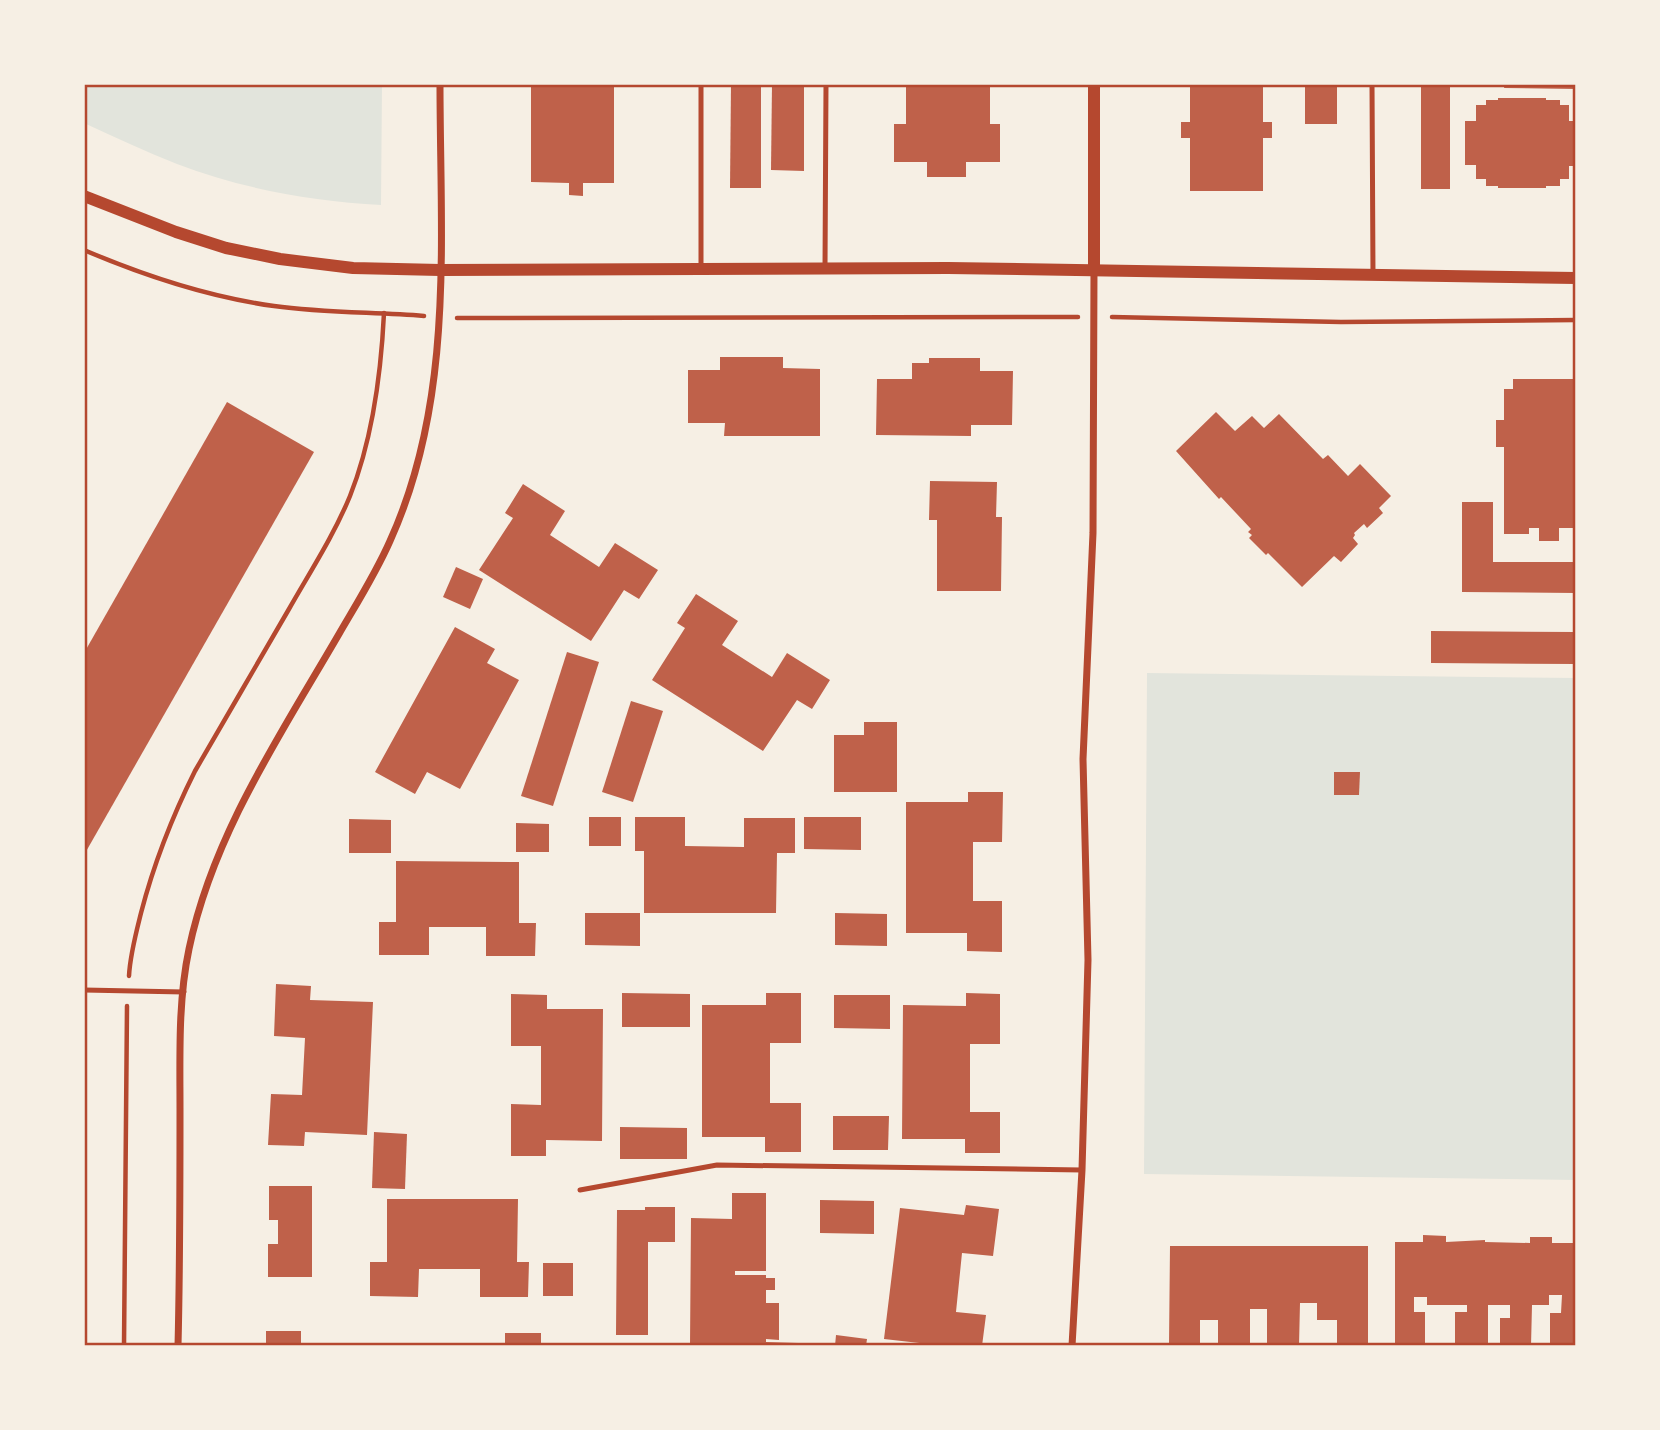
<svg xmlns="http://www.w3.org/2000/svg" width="1660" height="1430" font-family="'Archivo Narrow',sans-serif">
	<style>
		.green { fill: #e2e4dc }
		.building { fill: #bf614a }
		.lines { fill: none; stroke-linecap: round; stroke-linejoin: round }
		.path { stroke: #b5482f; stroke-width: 4.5 }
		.service { stroke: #b5482f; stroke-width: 5 }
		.minor { stroke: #b5482f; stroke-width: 7 }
		.tertiary { stroke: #b5482f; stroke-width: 12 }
		.neatline { fill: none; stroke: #b5482f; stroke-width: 2.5 }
	</style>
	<rect width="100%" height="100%" fill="#f6efe4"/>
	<g class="green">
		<path d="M 84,84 L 382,84 L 381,205 C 312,201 242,189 177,164 C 146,152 115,137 84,123 Z"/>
		<polygon points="1147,673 1576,678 1576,1180 1144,1174"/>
	</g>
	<g class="building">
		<polygon points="531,84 614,84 614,183 583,183 583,196 569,195 569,183 531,182"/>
		<polygon points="731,84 761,84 761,188 730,188"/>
		<polygon points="772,84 804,84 804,171 771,170"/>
		<polygon points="906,84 990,84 990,124 1000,124 1000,162 966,162 966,177 927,177 927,162 894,162 894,124 906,124"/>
		<polygon points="1190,84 1263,84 1263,122 1272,122 1272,138 1263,138 1263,191 1190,191 1190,138 1181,138 1181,122 1190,122"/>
		<rect x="1305" y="84" width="32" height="40"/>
		<rect x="1421" y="84" width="29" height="105"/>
		<polygon points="1505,84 1576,84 1576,89 1504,88"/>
		<polygon points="1498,98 1546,98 1546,100 1560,100 1560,105 1569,105 1569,121 1576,121 1576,166 1569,166 1569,179 1560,179 1560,186 1546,186 1546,188 1498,188 1498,186 1486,186 1486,179 1476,179 1476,165 1465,165 1465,121 1476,121 1476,105 1486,105 1486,100 1498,100"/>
		<polygon points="720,357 783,357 783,368 820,369 820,436 724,436 725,423 688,423 688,370 720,370"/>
		<polygon points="929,358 980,358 980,371 1013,371 1012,425 971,425 971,436 876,435 877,379 912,379 912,363 929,363"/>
		<polygon points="1513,379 1576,379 1576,528 1559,528 1559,541 1539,541 1539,528 1529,528 1529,534 1504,534 1504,447 1496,447 1496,420 1504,420 1504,389 1513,389"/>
		<polygon points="227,402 314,452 84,855 84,653"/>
		<polygon points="1216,412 1235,431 1252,416 1264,428 1279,414 1323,459 1328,455 1348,476 1360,464 1391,496 1379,508 1383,513 1367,528 1364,524 1354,533 1355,535 1353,538 1358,544 1341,562 1334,556 1302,587 1268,553 1266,555 1249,538 1252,535 1248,532 1251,529 1221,497 1219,499 1176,451"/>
		<polygon points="930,481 997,482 996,517 1002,517 1001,591 937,591 937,520 929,520"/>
		<polygon points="523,484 565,511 550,535 599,567 615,543 658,570 639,599 624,590 591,641 479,570 513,518 505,513"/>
		<polygon points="1462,502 1493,502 1493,562 1576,562 1576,593 1462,592"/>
		<polygon points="456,567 483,579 470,609 443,597"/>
		<polygon points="696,594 738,621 722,645 772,677 787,653 830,680 812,709 797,700 763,751 652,680 685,628 677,623"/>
		<polygon points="455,627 495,649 487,663 519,680 460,789 427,772 415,794 375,772"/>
		<polygon points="1431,631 1576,632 1576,664 1431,663"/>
		<polygon points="567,652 599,662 553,806 521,796"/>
		<polygon points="631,701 663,711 633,802 602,792"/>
		<polygon points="864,722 897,722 897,792 834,792 834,735 864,735"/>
		<polygon points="1334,772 1360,772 1359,795 1334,795"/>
		<polygon points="968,792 1003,792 1002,842 973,842 973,901 1002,901 1002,952 967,951 967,933 906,933 906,802 968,802"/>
		<rect x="589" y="817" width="32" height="29"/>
		<polygon points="635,817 685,817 685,846 744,847 744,818 795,818 795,853 777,853 776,913 644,913 644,851 635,851"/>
		<polygon points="804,817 861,817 861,850 804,849"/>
		<polygon points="349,819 391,820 391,853 349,853"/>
		<polygon points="516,823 549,824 549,852 516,852"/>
		<polygon points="396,861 519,862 519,923 536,923 535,956 486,956 486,927 429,927 429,955 379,955 379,922 396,922"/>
		<polygon points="585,913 640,913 640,946 585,945"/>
		<polygon points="835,913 887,914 887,946 835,945"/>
		<polygon points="276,984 311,986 310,1000 373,1002 367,1135 305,1132 304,1146 268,1145 271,1094 302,1095 305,1038 274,1036"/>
		<polygon points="622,993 690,994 690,1027 622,1027"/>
		<polygon points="766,993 801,993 801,1043 770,1043 770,1103 801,1103 801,1152 765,1152 765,1137 702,1137 702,1005 766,1005"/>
		<polygon points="966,993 1000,994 1000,1044 970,1044 970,1112 1000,1112 1000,1153 965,1153 965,1139 902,1139 903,1005 966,1006"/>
		<polygon points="511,994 547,995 547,1009 603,1009 602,1141 546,1140 546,1156 511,1156 511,1104 541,1105 541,1046 511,1046"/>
		<polygon points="834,995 890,995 890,1029 834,1028"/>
		<polygon points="833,1116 889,1116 888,1150 833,1150"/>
		<polygon points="620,1127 687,1128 687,1159 620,1159"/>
		<polygon points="374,1132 407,1134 405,1189 372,1188"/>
		<polygon points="269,1186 312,1186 312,1277 268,1277 268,1244 278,1244 278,1220 269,1220"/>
		<polygon points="732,1193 766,1193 766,1271 735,1271 735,1275 766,1275 766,1278 775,1278 775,1290 766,1290 766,1303 779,1303 779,1340 766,1339 766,1342 798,1343 798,1346 690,1346 691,1218 732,1219"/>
		<polygon points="387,1199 518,1199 517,1262 529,1262 528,1297 480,1297 480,1269 419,1269 418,1297 370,1296 370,1262 387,1262"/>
		<polygon points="820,1200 874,1201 874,1234 820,1233"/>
		<polygon points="966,1205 999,1209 993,1256 962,1253 956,1312 986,1315 982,1346 946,1346 884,1339 900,1208 964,1215"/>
		<polygon points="645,1207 675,1207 675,1242 648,1242 648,1335 616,1335 617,1210 645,1210"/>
		<polygon points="1423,1235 1446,1236 1446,1242 1485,1240 1485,1242 1530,1243 1530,1237 1552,1237 1552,1243 1576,1243 1576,1346 1550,1346 1550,1313 1561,1313 1562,1295 1549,1295 1549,1305 1532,1305 1531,1346 1500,1346 1500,1318 1510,1318 1510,1305 1488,1305 1488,1345 1455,1345 1455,1312 1467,1312 1467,1305 1427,1305 1427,1297 1414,1297 1414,1312 1425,1312 1425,1346 1395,1346 1395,1242 1423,1242"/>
		<polygon points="1170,1246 1368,1246 1368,1346 1337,1346 1337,1320 1317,1320 1317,1303 1300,1303 1299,1346 1267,1346 1267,1309 1250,1309 1250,1345 1218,1345 1218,1320 1200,1320 1200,1346 1169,1346"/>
		<rect x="543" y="1263" width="30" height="33"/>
		<rect x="266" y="1331" width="35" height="15"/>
		<rect x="505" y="1333" width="36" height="13"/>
		<polygon points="836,1335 867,1339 866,1346 835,1346"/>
	</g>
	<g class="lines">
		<g class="path">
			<path d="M 84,250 C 145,276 208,297 274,306 C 324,313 374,312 424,316"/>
			<polyline points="1112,317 1341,322 1576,320"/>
			<polyline points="457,318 1078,317"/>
			<path d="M 129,976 C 130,955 136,933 141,913 C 154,863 172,817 195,771 C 226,717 258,663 289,609 C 310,572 334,535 350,496 C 373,438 381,375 384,313"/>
			<polyline points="124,1346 127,1006"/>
		</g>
		<g class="service">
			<polyline points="1372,84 1373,275"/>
			<polyline points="825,268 826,84"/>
			<polyline points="701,269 701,84"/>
			<polyline points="84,990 184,992"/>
			<polyline points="580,1190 717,1165 1082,1170"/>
		</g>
		<g class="minor">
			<path d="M 178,1346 C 180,1267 180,1187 180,1108 C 180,1055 178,1001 189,949 C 213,834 281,734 339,634 C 357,603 376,573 390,541 C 455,398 440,237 440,84"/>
			<polyline points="1072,1346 1082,1170 1088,960 1083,759 1093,533 1094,270"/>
		</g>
		<g class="tertiary">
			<polyline points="84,196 176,232 226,248 280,259 353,268 440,270 948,268 1576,278"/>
			<polyline points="1094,270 1094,84"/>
		</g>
	</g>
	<rect width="1660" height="1430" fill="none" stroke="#f6efe4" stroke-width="172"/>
	<rect x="86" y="86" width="1488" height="1258" class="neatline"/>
</svg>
